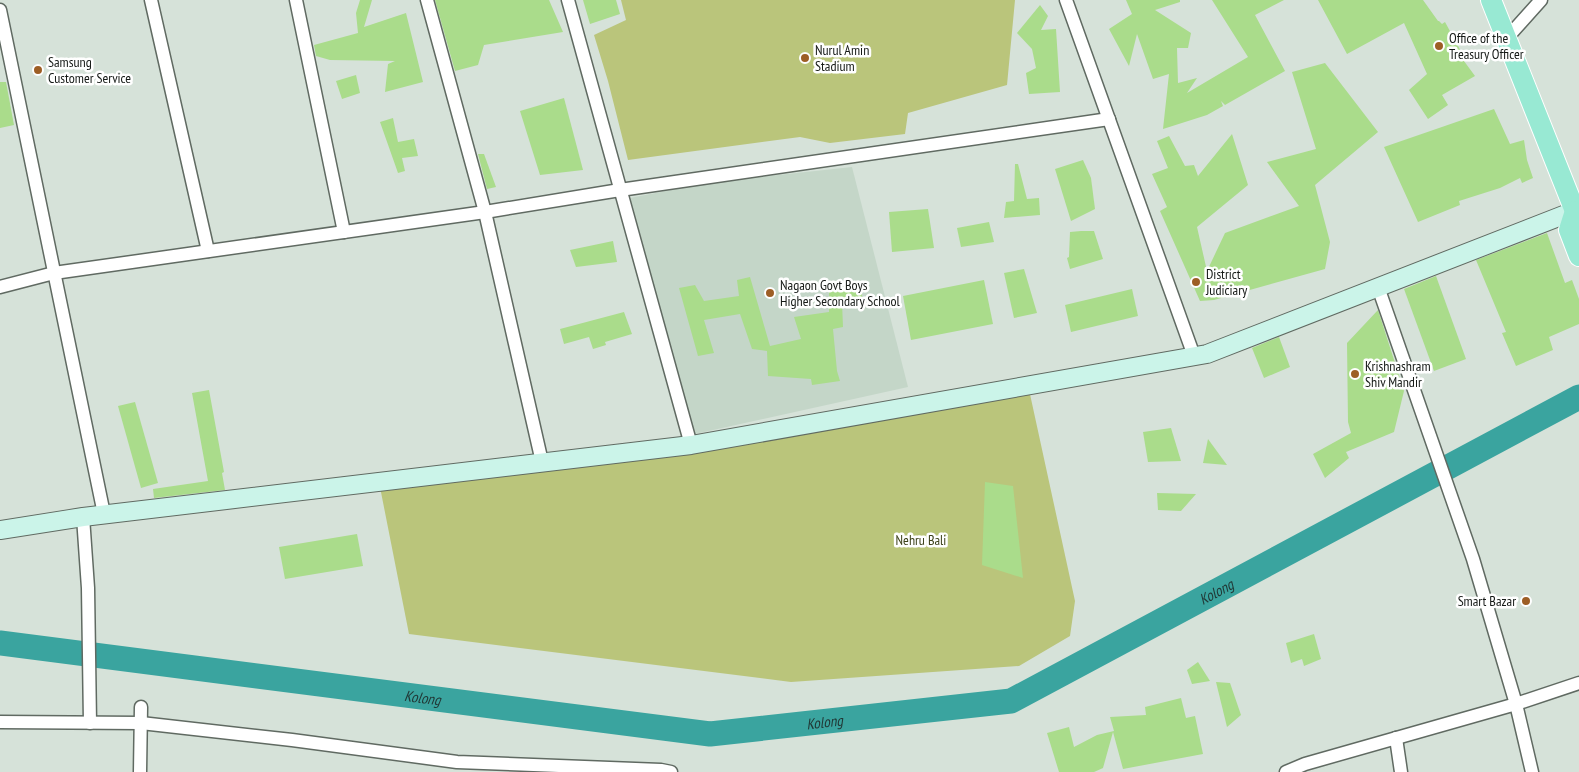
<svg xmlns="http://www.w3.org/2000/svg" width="1579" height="772" font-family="'PT Sans Narrow',sans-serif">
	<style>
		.built { fill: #c4d6c8 }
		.green { fill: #bac57b }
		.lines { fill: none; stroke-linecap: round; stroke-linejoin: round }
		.river { stroke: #3aa49f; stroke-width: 25 }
		.building { fill: #aadc8b }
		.street-casing { stroke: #606a62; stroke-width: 15 }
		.secondary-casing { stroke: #606a62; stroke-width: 20 }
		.primary-casing { stroke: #fff; stroke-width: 22 }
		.street { stroke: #fff; stroke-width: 12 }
		.secondary { stroke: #cbf4e9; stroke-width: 18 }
		.primary { stroke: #98e9d3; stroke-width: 20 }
		.poi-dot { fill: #9d5e25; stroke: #fff; stroke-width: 2 }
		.labels { text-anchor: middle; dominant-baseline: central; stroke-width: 5; stroke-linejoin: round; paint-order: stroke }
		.poi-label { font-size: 14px; fill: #151916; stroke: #fff; text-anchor: start }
		.park-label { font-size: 14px; fill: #3d421b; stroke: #fff }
		.water-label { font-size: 15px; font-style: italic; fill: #213937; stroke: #fff }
	</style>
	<rect width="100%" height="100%" fill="#d6e2d9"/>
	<polygon class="built" points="852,167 908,387 695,434 630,198 712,182"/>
	<g class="green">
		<polygon points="621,0 1015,0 1007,85 908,113 905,134 830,143 800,137 628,160 608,81 594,35 626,20"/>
		<polygon points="1028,385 1075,601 1070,636 1019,666 791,682 409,634 379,482 691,445"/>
	</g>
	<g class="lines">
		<path class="river" id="s1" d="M 0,643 L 710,734 L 1011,701 L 1579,397"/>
	</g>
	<g class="building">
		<polygon points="360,0 372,0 364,27 406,13 423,82 385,92 388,64 395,61 330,60 316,56 314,45 358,33 356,13"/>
		<polygon points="435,0 549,0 563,32 484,45 478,65 455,71"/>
		<polygon points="583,0 616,0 620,14 590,24"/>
		<polygon points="1126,0 1180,0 1180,2 1155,10 1191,33 1188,48 1177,48 1178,83 1197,78 1187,93 1248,57 1212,0 1284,0 1255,15 1285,71 1225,105 1221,101 1223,106 1207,115 1163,129 1169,74 1153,79 1137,34 1129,66 1109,29 1132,14"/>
		<polygon points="1318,0 1423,0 1438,21 1439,21 1442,24 1445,22 1463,55 1461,57 1475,76 1442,95 1448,105 1428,119 1409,90 1427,74 1404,23 1347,54"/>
		<polygon points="1040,5 1048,16 1041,30 1056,29 1060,92 1029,94 1026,73 1036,68 1032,49 1017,33"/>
		<polygon points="1325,63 1378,132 1315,185 1330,242 1325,269 1214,300 1200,301 1160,211 1167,207 1152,174 1168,168 1157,141 1169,136 1185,166 1194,165 1198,176 1232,134 1248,185 1197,227 1207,271 1225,233 1299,206 1267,162 1316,149 1292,72"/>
		<polygon points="356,75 360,93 342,99 336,81"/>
		<polygon points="0,82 6,82 14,125 0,128"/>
		<polygon points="564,98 583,170 540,175 520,111"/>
		<polygon points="1494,109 1510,144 1524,140 1527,160 1533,178 1522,183 1520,178 1500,188 1459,201 1460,205 1418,222 1384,147"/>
		<polygon points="393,118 398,142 414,139 418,156 402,158 405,171 398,173 380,122"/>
		<polygon points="478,154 484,154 496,187 487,189"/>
		<polygon points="1083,160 1091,178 1095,209 1071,221 1055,169"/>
		<polygon points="1015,164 1018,164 1027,199 1039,198 1040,215 1004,218 1006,202 1014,201"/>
		<polygon points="928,209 934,248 892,252 889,212"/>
		<polygon points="989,222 994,242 961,247 957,228"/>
		<polygon points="1081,231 1094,231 1103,259 1070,269 1067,258 1069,257 1070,232"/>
		<polygon points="1547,233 1565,283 1572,280 1579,299 1579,324 1549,337 1553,350 1516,366 1502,333 1506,332 1476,260"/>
		<polygon points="613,241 617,262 576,267 570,250"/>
		<polygon points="1024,269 1037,313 1014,318 1004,273"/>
		<polygon points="1436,276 1466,359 1434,371 1404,289"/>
		<polygon points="750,277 770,346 801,339 794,317 829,312 829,289 860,284 863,301 842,302 843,327 833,329 837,371 840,381 812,385 811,379 768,376 767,351 752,349 740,314 704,320 714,353 698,356 679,288 695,285 704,301 739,296 737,280"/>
		<polygon points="984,280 993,324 911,340 903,296"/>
		<polygon points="1132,289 1138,316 1071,332 1065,305"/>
		<polygon points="1378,310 1404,391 1394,432 1346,452 1349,458 1325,478 1313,454 1351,433 1348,422 1347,343"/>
		<polygon points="624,312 632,334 605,342 606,345 593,349 589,337 564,344 560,329"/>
		<polygon points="1279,337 1290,367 1264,378 1252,348"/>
		<polygon points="209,390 224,472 222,473 225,490 154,498 153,489 208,481 192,393"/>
		<polygon points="135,402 158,483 141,488 118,406"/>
		<polygon points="1171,428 1181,461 1148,462 1143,432"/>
		<polygon points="1208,439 1227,465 1203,463"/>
		<polygon points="985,482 1013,486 1023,578 982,565"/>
		<polygon points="1157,493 1196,494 1181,511 1158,510"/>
		<polygon points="357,534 363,566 285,579 279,547"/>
		<polygon points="1314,634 1321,659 1304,666 1302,659 1291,663 1286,643"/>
		<polygon points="1198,662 1210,681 1192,684 1187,670"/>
		<polygon points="1216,682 1230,683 1241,715 1227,727"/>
		<polygon points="1181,698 1186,718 1195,716 1203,754 1123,769 1113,732 1103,768 1094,772 1059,772 1047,733 1069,727 1074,747 1097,735 1114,731 1110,717 1146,715 1145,707"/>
	</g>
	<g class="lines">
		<defs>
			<g id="street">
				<polyline points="151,0 208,251"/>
				<polyline points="296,0 344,232"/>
				<polyline points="427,0 485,212 542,462"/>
				<polyline points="568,0 691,445"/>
				<polyline points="1066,0 1194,356"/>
				<polyline points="0,10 104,514"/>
				<polyline points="1506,39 1541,0"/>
				<polyline points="0,287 54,273 485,212 620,190 1109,119"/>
				<polyline points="1378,287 1473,559 1516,704 1532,772"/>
				<polyline points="83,517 88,588 90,723"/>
				<polyline points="0,722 141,723 292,740 457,762 661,770 671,772"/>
				<polyline points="1396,738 1401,772"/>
				<polyline points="140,772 141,707"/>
				<polyline points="1286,772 1305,764 1516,704 1579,683"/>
			</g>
			<polyline id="secondary" points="0,530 83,517 691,445 1207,354 1579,209"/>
			<g id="primary">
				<polyline points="1491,0 1575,211 1579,214"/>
				<polyline points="1575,211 1569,230 1579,256"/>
			</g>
		</defs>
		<use href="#street" class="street-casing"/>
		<use href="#secondary" class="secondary-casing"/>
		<use href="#primary" class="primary-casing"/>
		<use href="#street" class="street"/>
		<use href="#secondary" class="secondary"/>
		<use href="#primary" class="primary"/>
	</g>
	<g class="poi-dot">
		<circle cx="1439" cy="46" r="5"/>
		<circle cx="805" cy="58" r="5"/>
		<circle cx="38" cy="70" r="5"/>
		<circle cx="1196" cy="282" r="5"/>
		<circle cx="770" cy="293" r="5"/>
		<circle cx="1355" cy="374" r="5"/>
		<circle cx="1526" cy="601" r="5"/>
	</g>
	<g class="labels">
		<g class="poi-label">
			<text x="1449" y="38">Office of the<tspan x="1449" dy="16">Treasury Officer</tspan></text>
			<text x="815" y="50">Nurul Amin<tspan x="815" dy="16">Stadium</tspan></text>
			<text x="48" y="62">Samsung<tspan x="48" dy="16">Customer Service</tspan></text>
			<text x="1206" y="274">District<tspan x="1206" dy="16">Judiciary</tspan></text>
			<text x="780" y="285">Nagaon Govt Boys<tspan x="780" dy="16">Higher Secondary School</tspan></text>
			<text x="1365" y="366">Krishnashram<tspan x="1365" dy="16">Shiv Mandir</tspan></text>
			<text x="1516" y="601" text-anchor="end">Smart Bazar</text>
		</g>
		<g class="park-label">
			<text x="921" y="540">Nehru Bali</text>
		</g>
		<g class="water-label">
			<text stroke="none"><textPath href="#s1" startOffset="1251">Kolong</textPath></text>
			<text stroke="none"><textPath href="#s1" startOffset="426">Kolong</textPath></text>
			<text stroke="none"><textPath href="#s1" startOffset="831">Kolong</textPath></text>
		</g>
	</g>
</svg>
